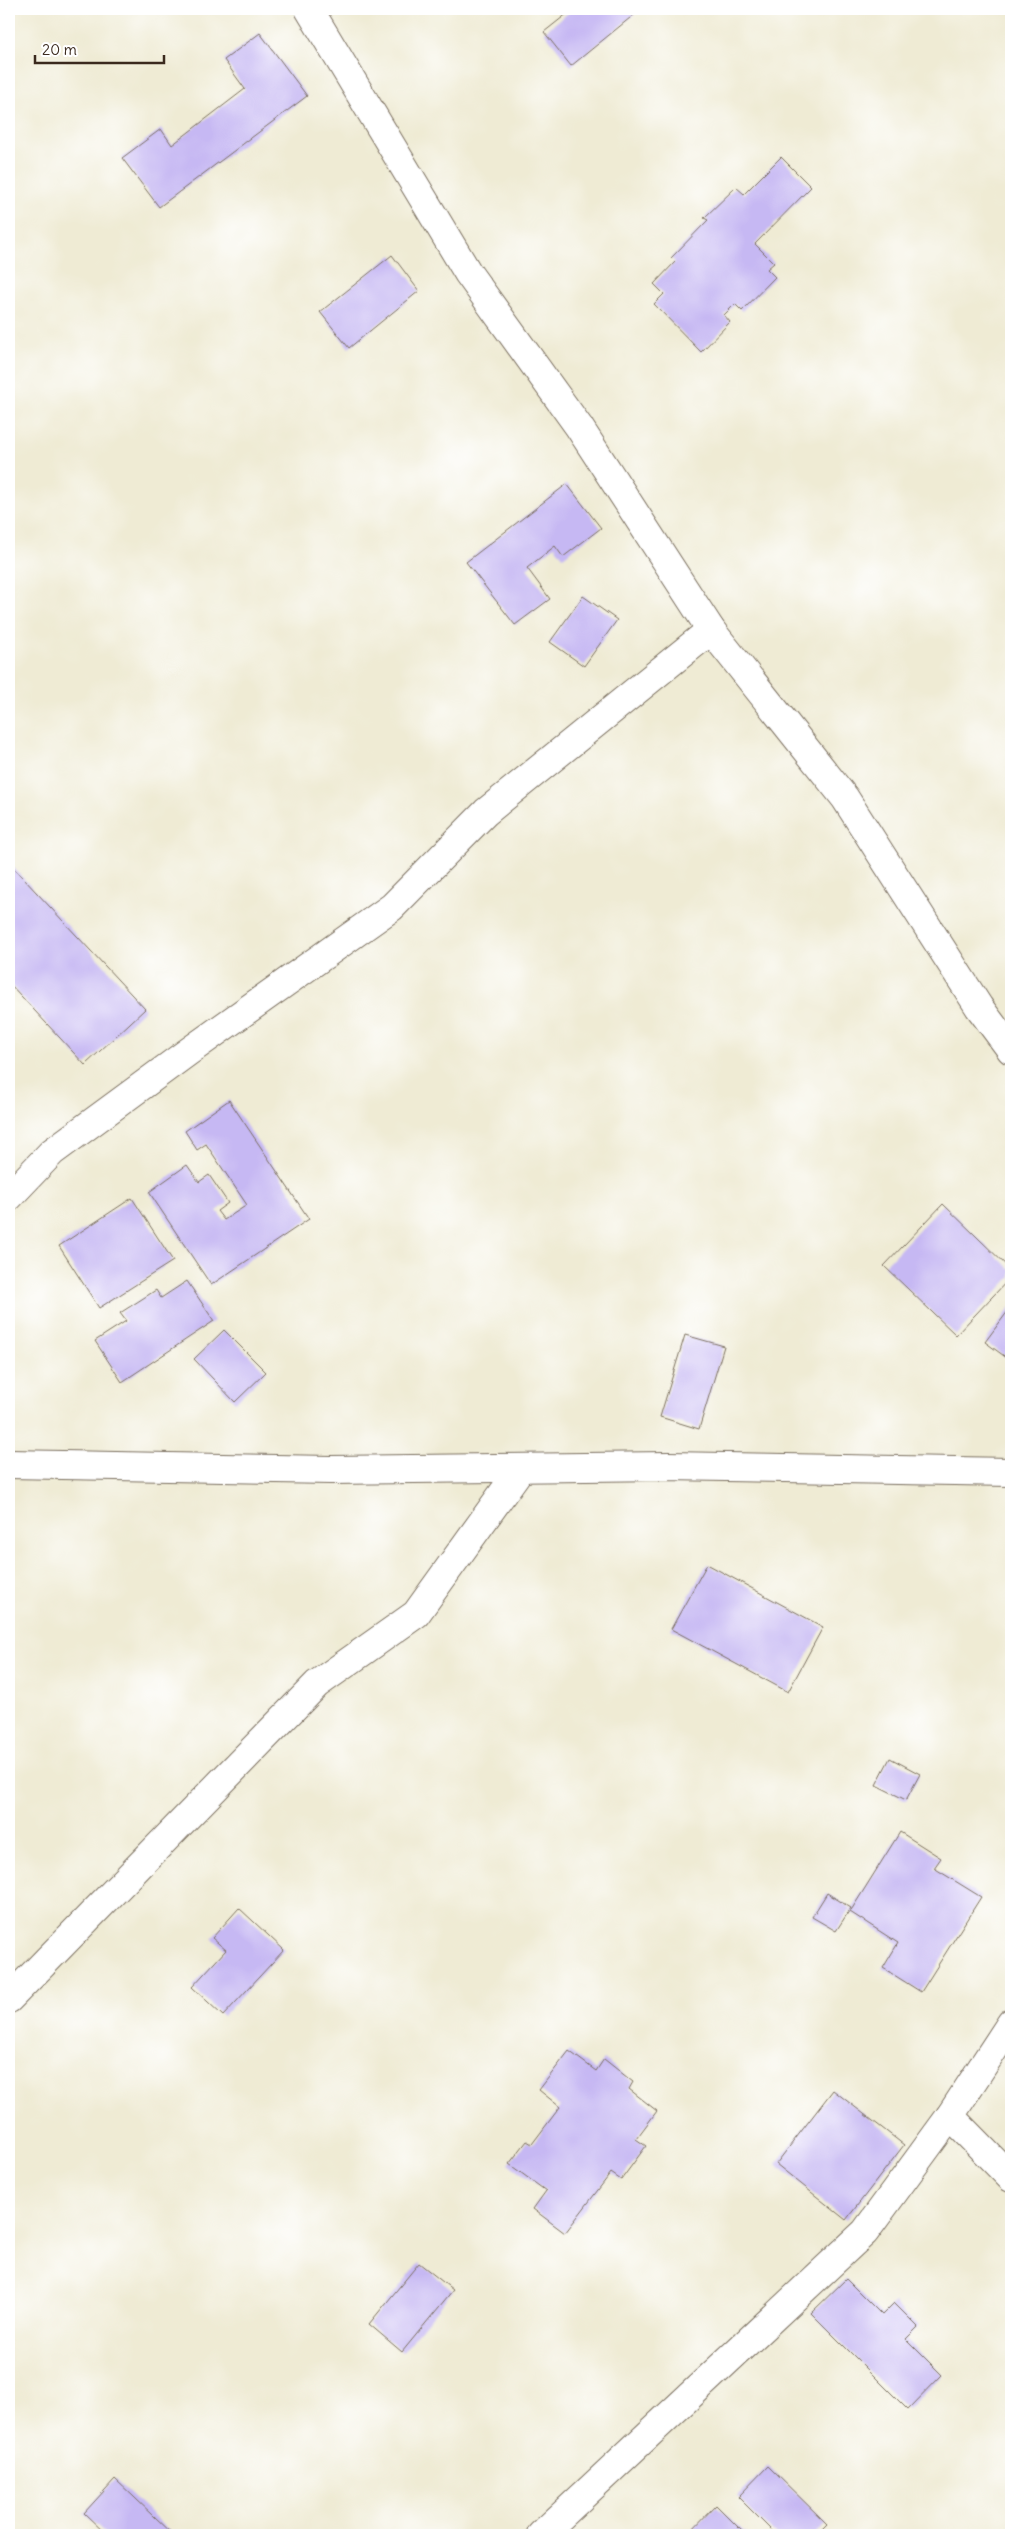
<svg xmlns="http://www.w3.org/2000/svg" width="1020" height="2544" font-family="Delius,sans-serif">
	<style>
		.building { fill: #c6b8f3 }
		.lines { fill: none; stroke-linecap: round; stroke-linejoin: round }
		.minor-casing { stroke: #7a6e5e; stroke-width: 30 }
		.minor { stroke: #fff; stroke-width: 28 }
	</style>
	<rect width="100%" height="100%" fill="#fff"/>
	<filter id="ink" filterUnits="userSpaceOnUse"><feTurbulence type="fractalNoise" baseFrequency=".02" numOctaves="2"/><feDisplacementMap in="SourceGraphic" scale="10" xChannelSelector="R" yChannelSelector="G"/><feConvolveMatrix kernelMatrix="1 2 1 2 8 2 1 2 1" color-interpolation-filters="sRGB"/></filter>
	<filter id="wash" filterUnits="userSpaceOnUse"><feTurbulence type="fractalNoise" baseFrequency=".0096" numOctaves="4" result="noise"/><feDisplacementMap in="SourceGraphic" scale="20" xChannelSelector="R" yChannelSelector="G"/><feGaussianBlur stdDeviation="1.12" result="paint"/><feColorMatrix in="noise" values="0 0 0 0 0 0 0 0 0 0 0 0 0 0 0 0 0 1.4 0 .05"/><feComposite in="paint" operator="in"/></filter>
	<g filter="url(#wash)">
		<rect width="100%" height="100%" fill="#efebd4"/>
		<g id="blocks">
			<g class="building">
				<polygon points="573,9 641,9 571,66 544,32"/>
				<polygon points="260,33 307,96 159,207 122,158 161,129 172,145 245,89 224,60"/>
				<polygon points="781,157 811,187 755,244 774,263 767,269 775,277 742,311 735,304 724,315 730,322 701,352 654,304 664,294 654,284 675,262 671,258 708,220 704,218 736,187 744,194"/>
				<polygon points="392,255 419,291 349,348 320,312"/>
				<polygon points="567,484 601,528 563,557 555,546 527,568 550,599 515,625 466,562"/>
				<polygon points="583,596 617,620 584,666 550,642"/>
				<polygon points="10,864 145,1009 85,1065 9,983"/>
				<polygon points="229,1100 309,1219 211,1285 149,1192 187,1165 199,1182 209,1175 228,1203 217,1211 224,1220 247,1205 206,1144 197,1150 185,1131"/>
				<polygon points="132,1198 173,1261 99,1308 59,1246"/>
				<polygon points="943,1204 1011,1270 1011,1277 956,1335 884,1266"/>
				<polygon points="187,1281 214,1321 122,1382 95,1341 126,1321 120,1313 156,1290 161,1298"/>
				<polygon points="1011,1307 1011,1361 985,1342"/>
				<polygon points="224,1330 266,1372 235,1402 194,1359"/>
				<polygon points="685,1335 724,1346 699,1429 660,1417"/>
				<polygon points="707,1564 823,1627 788,1692 671,1629"/>
				<polygon points="890,1758 920,1774 906,1800 876,1785"/>
				<polygon points="900,1832 941,1858 934,1868 981,1897 921,1992 883,1968 898,1943 850,1912"/>
				<polygon points="827,1893 851,1908 836,1931 812,1917"/>
				<polygon points="239,1908 284,1950 223,2016 192,1987 226,1950 212,1938"/>
				<polygon points="569,2051 596,2071 604,2059 633,2082 629,2089 657,2111 636,2139 646,2146 621,2180 611,2173 565,2233 533,2209 546,2191 509,2164 527,2141 532,2144 560,2107 539,2090"/>
				<polygon points="833,2090 904,2145 846,2220 776,2164"/>
				<polygon points="419,2263 453,2290 402,2352 369,2324"/>
				<polygon points="846,2279 882,2315 894,2303 918,2327 906,2339 942,2375 908,2410 811,2313"/>
				<polygon points="768,2466 827,2524 816,2535 776,2535 738,2497"/>
				<polygon points="115,2479 174,2535 107,2535 84,2513"/>
				<polygon points="716,2505 746,2535 687,2535"/>
			</g>
		</g>
	</g>
	<g filter="url(#ink)">
		<use href="#blocks" fill-opacity="0" stroke="#7a6e5e" stroke-width="1"/>
		<g class="lines">
			<defs>
				<g id="minor">
					<polyline points="309,9 468,273 579,427 711,630 845,798 979,1007 1011,1050"/>
					<polyline points="9,1197 52,1152 188,1052 392,907 486,812 711,630"/>
					<polyline points="9,1464 331,1470 668,1466 1011,1472"/>
					<polyline points="9,1999 317,1684 416,1614 521,1468"/>
					<polyline points="950,2116 1011,2178"/>
					<polyline points="541,2535 865,2232 950,2116 1011,2023"/>
				</g>
			</defs>
			<use href="#minor" class="minor-casing"/>
			<use href="#minor" class="minor"/>
		</g>
	</g>
	<rect width="1020" height="2544" fill="none" stroke="#fff" stroke-width="30"/>
	<path d="M35 55v8h129v-8" fill="none" stroke="#3b2a1e" stroke-width="2.5"/>
	<text x="42" y="55" font-size="15" fill="#3b2a1e" stroke="#ffffff" stroke-width="4" paint-order="stroke">20 m</text>
</svg>
